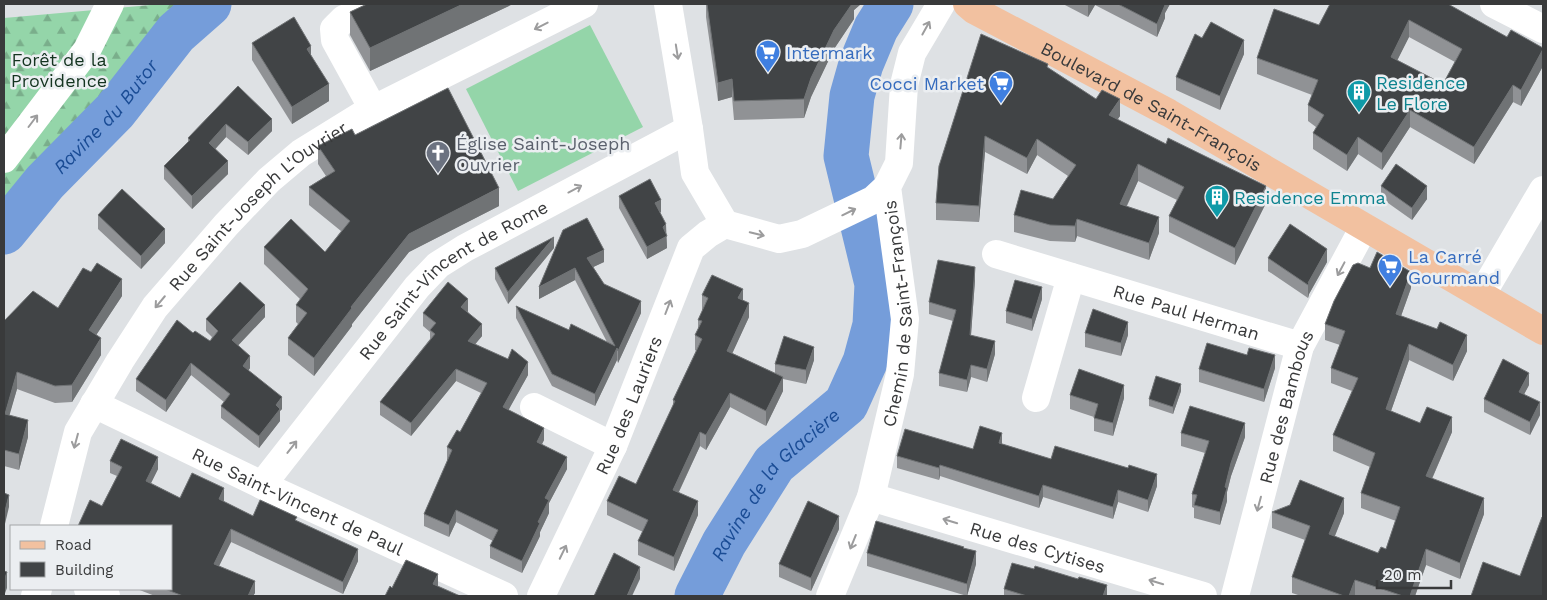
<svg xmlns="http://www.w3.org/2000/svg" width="1547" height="600" font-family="'Work Sans',sans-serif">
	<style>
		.forest { fill: url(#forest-firs) }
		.garden { fill: #94d5a9 }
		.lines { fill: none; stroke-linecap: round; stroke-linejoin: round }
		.river { stroke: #759dda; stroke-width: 45 }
		.minor { stroke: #fff; stroke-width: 28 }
		.major { stroke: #f2c1a0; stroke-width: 28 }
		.wall { fill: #909295; fill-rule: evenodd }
		.shaded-wall { fill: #707375 }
		.building { fill: #414446; stroke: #707375; fill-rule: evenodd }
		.oneway { stroke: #9c9c9d }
		.labels { text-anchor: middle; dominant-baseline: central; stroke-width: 5; stroke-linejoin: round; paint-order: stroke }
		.shop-label { font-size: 18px; fill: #366cbe; stroke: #ebeef1; text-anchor: start }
		.park-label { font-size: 18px; fill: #143420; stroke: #ebeef1 }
		.culture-label { font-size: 18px; fill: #0d838f; stroke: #ebeef1; text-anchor: start }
		.street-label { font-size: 18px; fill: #393a3b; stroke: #ebeef1 }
		.worship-label { font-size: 18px; fill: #5b616d; stroke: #ebeef1; text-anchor: start }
		.water-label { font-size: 19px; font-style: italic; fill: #1a4c95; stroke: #ebeef1 }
	</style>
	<defs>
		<pattern id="forest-firs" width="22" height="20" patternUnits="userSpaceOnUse" patternTransform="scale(1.25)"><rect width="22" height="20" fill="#94d5a9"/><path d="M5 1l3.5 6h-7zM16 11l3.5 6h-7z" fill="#7aae8b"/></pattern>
	</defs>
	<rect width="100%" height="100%" fill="#dee1e4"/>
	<polygon class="forest" points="162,4 189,4 4,218 4,18"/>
	<polygon class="garden" points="590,25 643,127 518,191 466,89"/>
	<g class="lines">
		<g class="river">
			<path id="s1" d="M 4,232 L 45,182 L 115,111 L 176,33 L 209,4"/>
			<path id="s2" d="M 697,596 L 724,543 L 774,464 L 846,404 L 865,362 L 875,325 L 877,284 L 846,156 L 852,96 L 861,64 L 876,28 L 891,4"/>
		</g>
		<g class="minor">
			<polyline points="668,4 689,129 695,173 725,224 779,239 802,234 873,200 887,187"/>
			<polyline points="1494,4 1543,29"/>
			<polyline points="373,109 335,40 334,29 344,19 378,4"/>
			<polyline points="4,159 87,50 110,4"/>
			<path id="s3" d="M 996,254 L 1300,346"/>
			<polyline points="1482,294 1543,190"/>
			<polyline points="1036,398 1071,277"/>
			<path id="s4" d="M 94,404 L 262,485 L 504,596"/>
			<polyline points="534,407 613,446"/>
			<path id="s5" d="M 262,485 L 417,287 L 438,265 L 465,248 L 689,129"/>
			<path id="s6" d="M 871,497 L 1203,596"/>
			<path id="s7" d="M 54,526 L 78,432 L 120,361 L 155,307 L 226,225 L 269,180 L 301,153 L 364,114 L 584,4"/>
			<polyline points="88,589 106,596"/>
			<polyline points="35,596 38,589"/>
			<path id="s8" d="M 541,596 L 613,446 L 691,248 L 708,234 L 725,224"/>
			<path id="s9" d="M 830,596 L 871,497 L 900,374 L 905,319 L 887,187 L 899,163 L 904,85 L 912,53 L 941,4"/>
			<path id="s10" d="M 1235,596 L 1300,346 L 1364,227"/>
		</g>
		<path class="major" id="s11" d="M 967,4 L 974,10 L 1169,113 L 1543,331"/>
	</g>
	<g class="wall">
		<polygon points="367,4 513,4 370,71 350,35 350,12"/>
		<polygon points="706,4 861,4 854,10 854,19 834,49 811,97 804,118 734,120 732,97 718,101 706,17"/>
		<polygon points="1063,4 1170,4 1165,13 1165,18 1157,37 1095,5 1088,17"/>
		<path d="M 1330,4 L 1507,37 L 1543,48 L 1543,66 L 1521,106 L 1513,102 L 1474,164 L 1410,127 L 1382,170 L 1358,154 L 1347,171 L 1313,149 L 1313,133 L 1316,127 L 1308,121 L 1308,105 L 1312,95 L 1257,74 L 1257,58 L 1319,25 ZM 1409,37 L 1455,62 L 1443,84 L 1397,60 Z"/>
		<polygon points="1202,38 1244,54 1220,110 1176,90 1176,77"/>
		<polygon points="252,43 311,55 329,101 292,124 252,60"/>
		<polygon points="1048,68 1120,116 1117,120 1266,203 1235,265 1169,232 1169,216 1177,200 1138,181 1127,206 1159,233 1149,260 1077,236 1075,242 1050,241 1014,232 1014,215 1053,199 1068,176 1037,155 1027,174 985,152 979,222 936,220 936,203 939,166"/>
		<polygon points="238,86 272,131 248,155 226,137 215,149 228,174 192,209 164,179 164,166 188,142 188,138"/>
		<polygon points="355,135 499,206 409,252 352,324 352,326 314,376 288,355 288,338 298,324 296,322 296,305 300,299 264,264 264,247 325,252 341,231 309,205 309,187 326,176 318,164 318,146"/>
		<polygon points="1381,186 1427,199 1412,220 1381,198"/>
		<polygon points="619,196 661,212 660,212 666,234 667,248 647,259 619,208"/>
		<polygon points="98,215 165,243 141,269 98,229"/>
		<polygon points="563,230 604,262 593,267 604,284 641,313 618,363 617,360 595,406 552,386 516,318 516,306 569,330 607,342 575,280 539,299"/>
		<polygon points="554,248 508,304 495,279 495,268"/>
		<polygon points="1268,258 1327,262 1309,294 1308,298 1268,271"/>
		<polygon points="975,280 971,335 995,354 987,382 971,377 967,392 939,386 939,373 953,321 929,314 929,302"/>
		<polygon points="1411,288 1401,316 1467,351 1453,381 1409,360 1391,411 1420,423 1452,432 1432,479 1484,514 1460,579 1426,565 1415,596 1301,596 1292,593 1292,577 1305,540 1272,528 1272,512 1344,513 1335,536 1378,553 1386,549 1396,521 1361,508 1361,493 1370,467 1333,451 1333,435 1352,391 1331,383 1331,368 1340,345 1325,340 1325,324"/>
		<polygon points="702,295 743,300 749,317 732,353 775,373 775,364 814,360 806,384 783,379 783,391 766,426 730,407 706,450 700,446 679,492 698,515 674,571 638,555 638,541 643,532 607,515 607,501 636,484 673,406 673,400 696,351 695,350 695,335 698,329 698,320 703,310 702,310"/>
		<polygon points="122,296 96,335 101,355 72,402 55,403 17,389 9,415 28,437 19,470 4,466 4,321"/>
		<polygon points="1042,299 1032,331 1006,323 1006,311"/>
		<polygon points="468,311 468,312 482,336 475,344 528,375 508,410 544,440 542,444 567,469 549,503 549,513 540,532 540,536 522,573 490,558 490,546 493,541 456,522 449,537 424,526 424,514 448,460 447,460 447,447 460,432 481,393 456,381 411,436 380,415 380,402 430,339 430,332 423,326 423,313"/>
		<polygon points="265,317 238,345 250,368 248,371 282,409 280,411 280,421 259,448 221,418 221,406 224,402 191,375 166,412 136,391 136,379 193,333 210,341 212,337 206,331 206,319"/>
		<polygon points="1085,333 1128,335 1121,356 1085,347"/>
		<polygon points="1275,368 1264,402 1199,382 1199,369"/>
		<polygon points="1529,385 1524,394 1540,415 1530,435 1484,412 1484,399"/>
		<polygon points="1181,391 1173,414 1149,406 1149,399"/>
		<polygon points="1070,395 1124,398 1113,436 1094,431 1094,417 1070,409"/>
		<polygon points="1181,433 1245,437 1231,476 1227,492 1227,501 1220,525 1194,518 1194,508 1192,507 1192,494 1205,453 1181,446"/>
		<polygon points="1002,444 1051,459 1157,486 1148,512 1118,502 1113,519 1043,497 1039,508 940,476 939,480 897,468 897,456 973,449"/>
		<polygon points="110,461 158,469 151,483 180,498 224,500 224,502 253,516 297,521 358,561 343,594 231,542 219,566 255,593 253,596 155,596 137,589 171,589 102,506 117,476 110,473"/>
		<polygon points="839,529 811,591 779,577 779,564"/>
		<polygon points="964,548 976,564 967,596 867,566 867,553"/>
		<polygon points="1034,569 1078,579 1107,596 1004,596 1004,589"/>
	</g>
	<g class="shaded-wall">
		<polygon points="463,4 513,4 370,71 370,48"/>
		<polygon points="850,4 861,4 854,10 854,19 834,49 811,97 804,118 804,99 811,78 834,30"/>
		<polygon points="1088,4 1095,4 1095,5 1088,17"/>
		<polygon points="1163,4 1170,4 1165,13 1165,18 1157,37 1157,24"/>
		<polygon points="1409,20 1409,37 1391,73 1391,57"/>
		<polygon points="1244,40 1244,54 1220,110 1220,96"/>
		<polygon points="311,46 311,63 307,49"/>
		<polygon points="1543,49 1543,66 1521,106 1521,90"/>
		<polygon points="732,79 732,97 718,101 718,83"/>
		<polygon points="329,84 329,101 292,124 292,107"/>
		<polygon points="1513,85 1513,102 1474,164 1474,147"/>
		<polygon points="1120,99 1120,116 1109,132 1109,115"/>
		<polygon points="1410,110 1410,127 1382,170 1382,153"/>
		<polygon points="272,119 272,131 248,155 248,142"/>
		<polygon points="226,124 226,137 209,156 209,143"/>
		<polygon points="985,136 985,152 979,222 979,206"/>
		<polygon points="1358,137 1358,154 1347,171 1347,155"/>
		<polygon points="1037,139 1037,155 1027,174 1027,158"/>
		<polygon points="228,161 228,174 192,209 192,196"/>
		<polygon points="1138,164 1138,181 1120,220 1120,204"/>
		<polygon points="1266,186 1266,203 1235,265 1235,248"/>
		<polygon points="1427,186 1427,199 1412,220 1412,208"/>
		<polygon points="499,188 499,206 409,252 352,324 352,326 314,376 314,358 351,307 409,234"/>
		<polygon points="661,200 661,212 655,215 655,203"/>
		<polygon points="1159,217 1159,233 1149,260 1149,243"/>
		<polygon points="1077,219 1077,236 1075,242 1075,226"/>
		<polygon points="666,224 667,248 647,259 647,247 663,227"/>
		<polygon points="165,229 165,243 141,269 141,256"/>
		<polygon points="554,237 554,248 508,304 508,292"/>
		<polygon points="1327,249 1327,262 1309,294 1308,298 1308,283"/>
		<polygon points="604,250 604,262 587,270 587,258"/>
		<polygon points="975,267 975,280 970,348 970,335"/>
		<polygon points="575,268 575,280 539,299 539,287"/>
		<polygon points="1411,272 1411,288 1396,330 1396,314"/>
		<polygon points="122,279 122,296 89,346 89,330"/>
		<polygon points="1042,287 1042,299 1032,331 1032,319"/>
		<polygon points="743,289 743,304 738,298"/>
		<polygon points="468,299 468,311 461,319 461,307"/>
		<polygon points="641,301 641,313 618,363 618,351"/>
		<polygon points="749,303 749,317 727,365 727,351"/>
		<polygon points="265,305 265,317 232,352 232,340"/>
		<polygon points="1128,322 1128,335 1121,356 1121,343"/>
		<polygon points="482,324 482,336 468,353 468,341"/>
		<polygon points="1467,335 1467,351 1453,381 1453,365"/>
		<polygon points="101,338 101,355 72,402 72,385"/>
		<polygon points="995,341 995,354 987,382 987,369"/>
		<polygon points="1409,344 1409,360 1386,425 1386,409"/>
		<polygon points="814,347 814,360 806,384 806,370"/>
		<polygon points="617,348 617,360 595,406 595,394"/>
		<polygon points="1275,355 1275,368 1264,402 1264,389"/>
		<polygon points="250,356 250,368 243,378 243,366"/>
		<polygon points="528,362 528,375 503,420 503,407"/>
		<polygon points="191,363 191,375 166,412 166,400"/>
		<polygon points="971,365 971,377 967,392 967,380"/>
		<polygon points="456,369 456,381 411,436 411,423"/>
		<polygon points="17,372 17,389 5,431 5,414"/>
		<polygon points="1529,373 1529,385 1519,404 1519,392"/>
		<polygon points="783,377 783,391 766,426 766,411"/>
		<polygon points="1181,384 1181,391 1173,414 1173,407"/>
		<polygon points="1124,385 1124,398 1113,436 1113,423"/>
		<polygon points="730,393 730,407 706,450 706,435"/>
		<polygon points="282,397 282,409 280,411 280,421 259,448 259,436 276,405"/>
		<polygon points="1540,402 1540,415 1530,435 1530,422"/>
		<polygon points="1452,417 1452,432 1426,492 1426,476"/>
		<polygon points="28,420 28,437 19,470 19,454"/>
		<polygon points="1245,423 1245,437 1231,476 1227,492 1227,501 1220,525 1220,512 1225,487 1231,463"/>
		<polygon points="544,428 544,440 537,454 537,442"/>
		<polygon points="700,432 700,446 673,504 673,490"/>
		<polygon points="1002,433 1002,445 999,443"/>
		<polygon points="158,457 158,469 146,493 146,481"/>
		<polygon points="567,457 567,469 549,503 549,513 540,532 540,536 522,573 522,561 538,522 545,498"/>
		<polygon points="940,465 940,476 939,480 939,468"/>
		<polygon points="1157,474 1157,486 1148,512 1148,500"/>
		<polygon points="1043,485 1043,497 1039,508 1039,496"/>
		<polygon points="224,488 224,500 219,512 219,499"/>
		<polygon points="1118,490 1118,502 1113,519 1113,507"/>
		<polygon points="9,495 9,507 4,528 4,515"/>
		<polygon points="1344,498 1344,513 1329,550 1329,534"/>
		<polygon points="1484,498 1484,514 1460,579 1460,563"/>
		<polygon points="698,501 698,515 674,571 674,557"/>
		<polygon points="456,510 456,522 449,537 449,525"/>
		<polygon points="839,516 839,529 811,591 811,578"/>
		<polygon points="231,529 231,542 214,576 214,564"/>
		<polygon points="358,549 358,561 343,594 343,582"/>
		<polygon points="1426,549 1426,565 1415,596 1410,596"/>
		<polygon points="976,551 976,564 967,596 967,584"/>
		<polygon points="640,567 640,579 632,596 627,596"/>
		<polygon points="7,572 7,588 4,596 4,581"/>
		<polygon points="438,574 438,587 433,584"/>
		<polygon points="1355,580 1355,596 1349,596"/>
		<polygon points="255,581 255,593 253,596 248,596"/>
		<polygon points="1107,585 1107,596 1103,596"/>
	</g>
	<g class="building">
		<polygon points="367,4 463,4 370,48 350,12"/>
		<polygon points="707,4 852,4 834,30 811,78 804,99 734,101 732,79 718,83"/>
		<polygon points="1118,4 1163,4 1165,5 1157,24"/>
		<path d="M 1330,4 L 1448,4 L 1507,37 L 1511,30 L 1543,48 L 1543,49 L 1521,90 L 1513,85 L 1474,147 L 1410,110 L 1382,153 L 1358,137 L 1347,155 L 1313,133 L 1324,115 L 1308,105 L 1318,80 L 1257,58 L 1274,9 L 1319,25 ZM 1409,20 L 1462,49 L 1443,84 L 1391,57 Z"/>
		<polygon points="294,17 311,46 307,49 329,84 292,107 252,43"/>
		<polygon points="1211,22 1244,40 1220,96 1176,77 1195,34 1202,38"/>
		<polygon points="981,34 1048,64 1047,67 1096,99 1102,90 1120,99 1109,115 1166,144 1168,138 1266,186 1235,248 1169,216 1184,187 1138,164 1120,204 1159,217 1149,243 1077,219 1075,226 1050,225 1014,215 1021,190 1053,199 1076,165 1037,139 1027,158 985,136 979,206 936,203 939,166"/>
		<polygon points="238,86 272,119 248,142 226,124 209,143 228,161 192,196 164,166 190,140 188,138"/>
		<polygon points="448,88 499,188 409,234 351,307 352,308 314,358 288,338 307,313 296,305 308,289 264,247 291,219 325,252 350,221 309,187 335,171 318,146 352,129 355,135"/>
		<polygon points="1396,164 1427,186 1412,208 1381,186"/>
		<polygon points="650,179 661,200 655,203 666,224 663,227 667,236 647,247 619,196"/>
		<polygon points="122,189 165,229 141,256 98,215"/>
		<polygon points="587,218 604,250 587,258 604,284 641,301 618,351 617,348 595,394 552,374 516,306 569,330 571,324 615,346 575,268 539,287 563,230"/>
		<polygon points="1290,224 1327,249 1308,283 1309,283 1308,285 1268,258"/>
		<polygon points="554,237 508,292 495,268"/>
		<polygon points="1377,252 1411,272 1396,314 1437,329 1440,322 1467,335 1453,365 1409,344 1386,409 1420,423 1427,407 1452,417 1426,476 1484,498 1460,563 1426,549 1410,596 1403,596 1355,580 1349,596 1344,596 1292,577 1310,526 1272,512 1290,505 1300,480 1344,498 1329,534 1378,553 1381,547 1386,549 1400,507 1361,493 1375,453 1333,435 1358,378 1331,368 1345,331 1325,324 1334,301 1353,265 1358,263 1370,268"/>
		<polygon points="938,260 975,267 970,335 995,341 987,369 971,365 967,380 939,373 956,310 929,302"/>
		<polygon points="97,263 122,279 89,330 101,338 72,385 55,386 17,372 5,414 28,420 19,454 4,450 4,321 33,291 58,308 83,268 91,272"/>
		<polygon points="712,275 743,289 738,298 749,303 727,351 783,377 766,411 730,393 706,435 700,432 673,490 698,501 674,557 638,541 648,520 607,501 619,476 636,484 675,401 673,400 702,339 695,335 702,321 698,320 708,298 702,295"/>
		<polygon points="1015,280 1042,287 1032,319 1006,311"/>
		<polygon points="240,282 265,305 232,340 250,356 243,366 282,397 276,405 280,409 259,436 221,406 230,394 191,363 166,400 136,379 177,320 193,333 195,331 210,341 218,331 206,319"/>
		<polygon points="448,282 468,299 461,307 482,324 468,341 508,359 512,349 528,362 503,407 544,428 537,442 567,457 545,498 549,500 538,522 540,523 522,561 490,546 498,530 456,510 449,525 424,514 452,450 447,447 457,430 460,432 487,383 456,369 411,423 380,402 435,334 430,330 436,323 423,313"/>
		<polygon points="1093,309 1128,322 1121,343 1085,333"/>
		<polygon points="784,336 814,347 806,370 775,364"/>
		<polygon points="1207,343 1247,355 1249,348 1275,355 1264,389 1199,369"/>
		<polygon points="1503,359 1529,373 1519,392 1540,402 1530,422 1484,399"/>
		<polygon points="1079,369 1124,385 1113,423 1094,418 1098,404 1070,395"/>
		<polygon points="1156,376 1181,384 1173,407 1149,399"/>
		<polygon points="1190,406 1245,423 1231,463 1225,487 1227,488 1220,512 1194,505 1197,495 1192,494 1209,441 1181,433"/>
		<polygon points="980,426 1002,433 999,443 1051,459 1055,446 1128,468 1129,465 1157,474 1148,500 1118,490 1113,507 1043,485 1039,496 940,465 939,468 897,456 905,429 973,449"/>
		<polygon points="121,439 158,457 146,481 180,498 192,473 224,488 219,499 253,516 260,500 297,517 295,520 358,549 343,582 231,529 214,564 255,581 248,596 183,596 165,589 171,589 171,526 78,526 90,500 102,506 122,467 110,461"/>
		<polygon points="4,493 9,495 4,515"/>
		<polygon points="808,501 839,516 811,578 779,564"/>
		<polygon points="1542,517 1543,518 1543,596 1471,596 1483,562 1520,576"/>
		<polygon points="876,521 964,547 963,548 976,551 967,584 867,553"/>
		<polygon points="614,553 640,567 627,596 628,596 594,596"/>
		<polygon points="406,560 438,574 433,584 460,596 385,596 390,586 392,588"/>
		<polygon points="1012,563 1034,569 1035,566 1078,579 1079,577 1107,585 1103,596 1027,596 1004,589"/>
		<polygon points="4,571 7,572 4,581"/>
	</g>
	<defs><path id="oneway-shaft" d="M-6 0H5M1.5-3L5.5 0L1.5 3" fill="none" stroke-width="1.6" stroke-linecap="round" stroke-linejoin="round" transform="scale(1.25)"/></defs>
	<g class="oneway">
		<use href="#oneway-shaft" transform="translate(541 26) rotate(153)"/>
		<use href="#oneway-shaft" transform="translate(926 28) rotate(-61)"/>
		<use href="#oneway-shaft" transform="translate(677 52) rotate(81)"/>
		<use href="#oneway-shaft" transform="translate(33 121) rotate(-53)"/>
		<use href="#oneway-shaft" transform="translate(901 141) rotate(-85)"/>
		<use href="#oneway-shaft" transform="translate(575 189) rotate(-28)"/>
		<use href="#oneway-shaft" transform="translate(849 212) rotate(-26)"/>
		<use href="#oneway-shaft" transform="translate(757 234) rotate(14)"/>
		<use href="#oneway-shaft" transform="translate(1341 269) rotate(118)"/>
		<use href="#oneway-shaft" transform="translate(160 302) rotate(130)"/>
		<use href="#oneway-shaft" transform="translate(668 307) rotate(-69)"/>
		<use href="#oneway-shaft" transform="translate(76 441) rotate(105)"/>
		<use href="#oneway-shaft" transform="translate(292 447) rotate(-52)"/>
		<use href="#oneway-shaft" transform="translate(1259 504) rotate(105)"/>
		<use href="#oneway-shaft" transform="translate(950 521) rotate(-163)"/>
		<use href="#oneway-shaft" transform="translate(853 542) rotate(112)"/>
		<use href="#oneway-shaft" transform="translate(563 552) rotate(-64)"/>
		<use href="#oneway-shaft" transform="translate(1156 582) rotate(-163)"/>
	</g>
	<defs>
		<symbol id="supermarket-pin" viewBox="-11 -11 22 30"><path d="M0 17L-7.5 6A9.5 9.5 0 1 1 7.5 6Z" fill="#3f7fe0" stroke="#ebeef1"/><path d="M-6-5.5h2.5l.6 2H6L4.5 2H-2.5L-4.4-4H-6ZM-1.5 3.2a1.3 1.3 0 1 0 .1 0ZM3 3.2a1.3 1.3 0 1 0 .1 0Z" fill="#fff"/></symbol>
		<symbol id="building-pin" viewBox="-11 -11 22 30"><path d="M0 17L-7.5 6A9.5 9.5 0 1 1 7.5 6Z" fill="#0f9aa8" stroke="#ebeef1"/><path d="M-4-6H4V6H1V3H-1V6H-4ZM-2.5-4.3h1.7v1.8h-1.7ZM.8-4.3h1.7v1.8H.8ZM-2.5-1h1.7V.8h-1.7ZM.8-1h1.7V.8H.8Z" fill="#fff"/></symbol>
		<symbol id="church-pin" viewBox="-11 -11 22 30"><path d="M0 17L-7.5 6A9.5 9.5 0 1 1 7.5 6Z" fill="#6b7280" stroke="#ebeef1"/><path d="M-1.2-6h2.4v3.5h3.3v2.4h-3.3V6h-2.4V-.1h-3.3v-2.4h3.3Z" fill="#fff"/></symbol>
	</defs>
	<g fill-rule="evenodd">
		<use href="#supermarket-pin" x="754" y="38" width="28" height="38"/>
		<use href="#supermarket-pin" x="987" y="69" width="28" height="38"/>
		<use href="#building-pin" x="1345" y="78" width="28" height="38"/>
		<use href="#church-pin" x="424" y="139" width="28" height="38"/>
		<use href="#building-pin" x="1203" y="183" width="28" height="38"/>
		<use href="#supermarket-pin" x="1376" y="252" width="28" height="38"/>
	</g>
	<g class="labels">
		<g class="shop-label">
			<text x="786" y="52">Intermark</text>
			<text x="984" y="83" text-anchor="end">Cocci Market</text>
			<text x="1408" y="256">La Carré<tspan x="1408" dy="21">Gourmand</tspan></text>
		</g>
		<g class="park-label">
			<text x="59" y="59">Forêt de la<tspan x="59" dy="21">Providence</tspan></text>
		</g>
		<g class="culture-label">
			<text x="1376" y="82">Residence<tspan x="1376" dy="21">Le Flore</tspan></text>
			<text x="1234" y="197">Residence Emma</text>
		</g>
		<g class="street-label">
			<text stroke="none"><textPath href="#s11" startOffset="211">Boulevard de Saint-François</textPath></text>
			<text stroke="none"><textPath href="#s7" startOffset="389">Rue Saint-Joseph L'Ouvrier</textPath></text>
			<text stroke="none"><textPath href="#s5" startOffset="284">Rue Saint-Vincent de Rome</textPath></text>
			<text stroke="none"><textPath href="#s3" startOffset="199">Rue Paul Herman</textPath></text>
			<text stroke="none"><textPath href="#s9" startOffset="294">Chemin de Saint-François</textPath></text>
			<text stroke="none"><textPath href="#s8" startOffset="210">Rue des Lauriers</textPath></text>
			<text stroke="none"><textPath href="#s10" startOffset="196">Rue des Bambous</textPath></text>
			<text stroke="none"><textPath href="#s4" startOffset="226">Rue Saint-Vincent de Paul</textPath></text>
			<text stroke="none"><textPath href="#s6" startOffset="174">Rue des Cytises</textPath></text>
		</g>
		<g class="worship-label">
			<text x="456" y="143">Église Saint-Joseph<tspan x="456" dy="21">Ouvrier</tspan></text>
		</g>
		<g class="water-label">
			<text stroke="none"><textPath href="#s1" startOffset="154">Ravine du Butor</textPath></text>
			<text stroke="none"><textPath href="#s2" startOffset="138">Ravine de la Glacière</textPath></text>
		</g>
	</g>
	<rect width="1547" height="600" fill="none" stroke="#393a3b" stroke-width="10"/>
	<rect x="10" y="525" width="162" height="65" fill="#ebeef1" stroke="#a4a6a8"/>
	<rect x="20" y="541" width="25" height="8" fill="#f2c1a0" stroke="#a4a6a8"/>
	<text x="55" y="550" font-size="15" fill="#393a3b">Road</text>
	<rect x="20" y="562" width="25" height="15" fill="#414446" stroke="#a4a6a8"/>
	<text x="55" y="575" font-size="15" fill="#393a3b">Building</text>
	<path d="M1377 580v8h74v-8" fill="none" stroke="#393a3b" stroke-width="2.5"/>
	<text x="1384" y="580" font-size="15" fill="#393a3b" stroke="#ebeef1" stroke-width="4" paint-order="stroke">20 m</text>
</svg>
